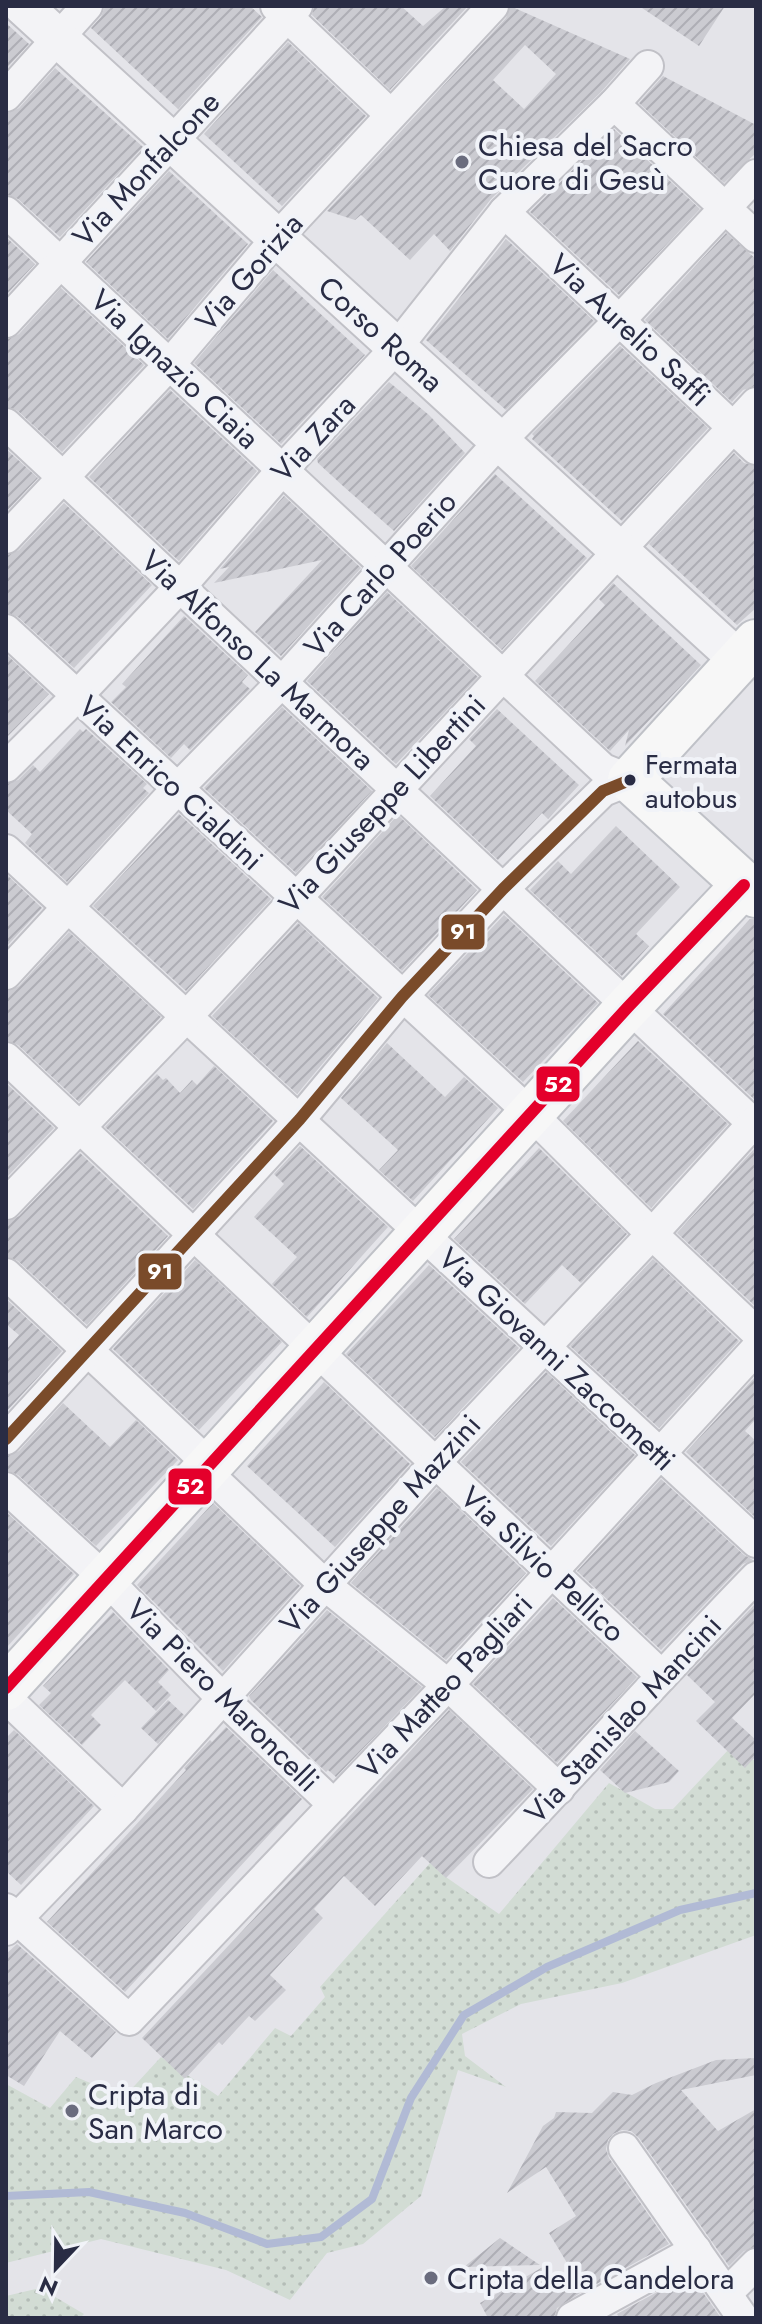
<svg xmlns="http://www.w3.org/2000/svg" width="762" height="2324" font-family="Jost,sans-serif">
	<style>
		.grass { fill: url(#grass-dots) }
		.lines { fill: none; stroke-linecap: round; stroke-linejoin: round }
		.stream { stroke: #b1bad5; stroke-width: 8 }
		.building { fill: url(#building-hatch); fill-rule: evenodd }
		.minor-casing { stroke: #c1c1c7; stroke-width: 34 }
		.tertiary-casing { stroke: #c1c1c7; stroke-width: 42 }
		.primary-casing { stroke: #bfc1c7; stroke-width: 48 }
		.minor { stroke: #f3f3f6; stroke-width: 30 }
		.tertiary { stroke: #f3f3f6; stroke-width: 38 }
		.primary { stroke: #f7f7f7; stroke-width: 44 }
		.bus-1-casing { stroke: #f1f3f8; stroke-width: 18 }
		.bus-2-casing { stroke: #f1f3f8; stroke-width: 18 }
		.bus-1 { stroke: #7a4b2a; stroke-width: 12 }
		.bus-2 { stroke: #e4002b; stroke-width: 12 }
		.poi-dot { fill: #6a6c7e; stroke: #f1f3f8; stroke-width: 3 }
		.bus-dot { fill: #292c44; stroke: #f1f3f8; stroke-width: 3 }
		.labels { text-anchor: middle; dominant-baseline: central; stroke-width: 8; stroke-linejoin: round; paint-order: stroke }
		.bus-label { font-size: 28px; fill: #292c44; stroke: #f1f3f8; text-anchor: start }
		.poi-label { font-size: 30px; fill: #292c44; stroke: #f1f3f8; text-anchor: start }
		.street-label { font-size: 30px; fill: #292c44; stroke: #f1f3f8 }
		.line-badge { stroke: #f1f3f8; stroke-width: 3 }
		.badge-label { font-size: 22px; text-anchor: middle; font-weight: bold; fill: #fff }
	</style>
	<defs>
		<pattern id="grass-dots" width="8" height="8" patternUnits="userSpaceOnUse" patternTransform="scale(2)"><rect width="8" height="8" fill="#d2dcd4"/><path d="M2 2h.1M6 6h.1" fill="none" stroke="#b4bdb7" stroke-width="1.8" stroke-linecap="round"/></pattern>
		<pattern id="building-hatch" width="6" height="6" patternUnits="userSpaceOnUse" patternTransform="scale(2)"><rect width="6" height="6" fill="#cbcbd1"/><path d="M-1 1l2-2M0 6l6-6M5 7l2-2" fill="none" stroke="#aeaeb5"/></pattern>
	</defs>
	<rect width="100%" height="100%" fill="#e4e4e9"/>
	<g class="grass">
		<polygon points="730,1748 756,1761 756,1935 622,1983 521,2004 462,2034 465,2056 506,2087 458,2070 421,2196 363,2244 327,2253 290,2300 226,2270 101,2239 6,2263 6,2084 50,2108 76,2077 124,2097 161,2057 218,2096 275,2028 291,2036 325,1997 320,1987 430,1863 443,1875 499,1914 609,1783 655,1809 673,1809"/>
		<polygon points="40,2288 84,2314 80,2318 6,2318 6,2296"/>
	</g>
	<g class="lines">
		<polyline class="stream" points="6,2196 89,2192 185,2213 267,2244 321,2237 372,2199 411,2098 464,2015 547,1967 680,1910 756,1893"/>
	</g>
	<g class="building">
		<polygon points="105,6 250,6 262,17 178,109 91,28 101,17"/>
		<polygon points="314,6 401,6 423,26 446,6 468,6 390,90 312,15"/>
		<path d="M 510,6 L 630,59 L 601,92 L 491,199 L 450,251 L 434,234 L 410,260 L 361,215 L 355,220 L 327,211 L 506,18 ZM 525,45 L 556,74 L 524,109 L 493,80 Z"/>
		<polygon points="639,6 725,6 699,46"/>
		<polygon points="6,23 29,44 6,69"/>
		<polygon points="288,42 366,116 282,206 204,134"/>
		<polygon points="55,68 143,147 60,237 18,199 6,194 6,114 19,108"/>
		<polygon points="663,76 756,125 756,153 724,183 639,103"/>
		<polygon points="614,129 700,209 619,295 530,212"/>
		<polygon points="169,171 248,244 168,339 86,262"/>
		<polygon points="726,233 756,259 756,386 743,390 732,402 645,320"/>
		<polygon points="6,237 35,264 6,295"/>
		<polygon points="506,239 594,321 506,410 426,340"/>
		<polygon points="273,270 365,355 281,444 194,363"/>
		<polygon points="61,288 144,365 62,452 18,411 6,406 6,340 19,334"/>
		<polygon points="620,346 708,428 622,521 532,439 534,436 532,434"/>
		<polygon points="389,382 429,415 465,453 394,531 343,486 318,463 317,459"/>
		<polygon points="170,390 257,471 179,561 89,477"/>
		<polygon points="6,449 38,478 6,512"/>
		<polygon points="734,453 744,463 756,466 756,608 737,625 649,544"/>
		<polygon points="495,474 587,558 502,650 411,566"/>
		<polygon points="284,496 361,568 281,656 255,632 322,560 214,583 229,567 220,569"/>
		<polygon points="64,503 152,585 74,668 18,617 6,612 6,556 19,550"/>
		<polygon points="613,583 701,665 625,746 629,730 610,751 535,681 605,605 599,599"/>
		<polygon points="387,592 478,677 396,764 307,681"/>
		<polygon points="184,616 248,675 242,682 250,689 190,750 184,744 171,758 111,702 126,687 122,684"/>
		<polygon points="6,654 49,694 6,738"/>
		<polygon points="282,707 372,791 296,873 204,788"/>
		<polygon points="497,709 579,785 548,819 542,813 498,860 430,796 476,746 469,739"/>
		<polygon points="80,729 83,732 86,729 147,784 143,788 149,793 67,882 25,843 32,834 6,810 6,784 18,780 33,765 40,772"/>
		<polygon points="179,814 271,899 186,991 93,906"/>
		<polygon points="398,815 477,890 402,971 322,897"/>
		<polygon points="616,826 680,887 636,934 649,946 622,976 530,890 558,861 571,874"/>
		<polygon points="6,874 42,908 6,947"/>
		<polygon points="504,915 598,1003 523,1082 428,995"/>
		<polygon points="750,919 756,919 756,1101 663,1014"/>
		<polygon points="298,923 378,998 297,1094 212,1016"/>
		<polygon points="69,932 161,1017 79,1102 18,1045 6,1040 6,992 19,986"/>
		<polygon points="638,1041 728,1124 651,1208 563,1121"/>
		<polygon points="387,1043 445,1097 464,1077 498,1108 413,1201 379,1170 398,1150 341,1098"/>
		<polygon points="214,1066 273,1121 193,1209 105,1127 157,1074 163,1080 166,1078 180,1093 192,1080 197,1085"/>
		<polygon points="6,1083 54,1128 6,1178"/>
		<polygon points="300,1146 388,1227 307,1317 272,1284 297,1257 254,1217 284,1184 274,1174"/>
		<polygon points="756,1147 756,1307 677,1233"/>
		<polygon points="539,1148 627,1234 581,1283 562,1265 525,1304 454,1239"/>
		<polygon points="80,1153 168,1236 87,1325 18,1261 6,1256 6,1222 19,1216"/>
		<polygon points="653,1259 739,1341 659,1428 570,1346"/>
		<polygon points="195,1260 282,1342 199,1430 113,1349"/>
		<polygon points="429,1265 519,1348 435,1437 346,1354"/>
		<polygon points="6,1299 62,1351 6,1412 6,1350 19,1335 6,1324"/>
		<polygon points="546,1372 635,1455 551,1546 461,1462"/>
		<polygon points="756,1376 756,1419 745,1431 756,1441 756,1518 686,1452"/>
		<polygon points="324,1382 410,1464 335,1547 247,1466"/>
		<polygon points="63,1403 110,1447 136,1420 178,1460 96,1546 18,1475 6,1470 6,1456 19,1451"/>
		<polygon points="661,1479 744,1555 753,1560 743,1564 661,1650 577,1571"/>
		<polygon points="437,1488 526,1573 446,1660 351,1583"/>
		<polygon points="213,1503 300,1586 223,1671 137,1585"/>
		<polygon points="6,1512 74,1574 6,1648"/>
		<polygon points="553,1598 637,1677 557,1763 473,1684"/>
		<polygon points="756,1603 756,1693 732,1718 756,1740 756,1756 745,1768 696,1721 715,1702 687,1675"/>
		<polygon points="327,1610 422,1687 336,1777 328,1770 326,1772 251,1700 249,1696"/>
		<polygon points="113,1612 169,1670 158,1682 171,1695 156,1711 125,1680 91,1715 101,1725 82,1745 39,1705 51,1693 43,1686"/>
		<polygon points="168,1700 184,1715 158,1744 141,1728"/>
		<polygon points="449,1710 533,1789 446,1878 422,1856 375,1906 344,1876 314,1909 323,1918 270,1975 286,1990 255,2021 249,2016 222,2045 219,2042 185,2079 142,2038"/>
		<polygon points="226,1727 302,1799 125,1992 47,1922 186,1770 184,1768 210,1740 212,1742"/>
		<polygon points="14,1730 94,1806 21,1885 6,1871 6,1738"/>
		<polygon points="635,1731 679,1771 669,1782 625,1793 600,1770"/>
		<polygon points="17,1944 116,2032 92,2058 60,2031 24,2086 6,2075 6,1954"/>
		<polygon points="756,2058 756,2075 681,2090 718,2131 756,2109 756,2247 744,2251 729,2266 639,2138 631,2131 622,2130 613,2134 608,2140 606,2149 609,2158 669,2244 584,2291 549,2233 576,2216 546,2167 507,2193 543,2126 554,2118 556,2112 592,2113 613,2092 632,2095 656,2083 716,2060"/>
		<polygon points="500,2238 540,2265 464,2267"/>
		<polygon points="543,2267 580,2293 557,2308 554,2318 488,2318 480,2303"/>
		<polygon points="690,2274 721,2318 619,2318 617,2314"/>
	</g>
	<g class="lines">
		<defs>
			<g id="minor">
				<polyline points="276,6 391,115"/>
				<polyline points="6,96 87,6"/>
				<polyline points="614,104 756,237"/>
				<polyline points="6,212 603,769 630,780"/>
				<polyline points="504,212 756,449"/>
				<polyline points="6,322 297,6"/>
				<polyline points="6,424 756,1126"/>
				<polyline points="6,538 170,364 277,238 493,6"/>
				<polyline points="6,630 531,1114 652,1234 756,1332"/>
				<polyline points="6,767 77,696 180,587 283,469 396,348 504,212 614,104 648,66"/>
				<polyline points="6,850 756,1542"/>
				<polyline points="6,974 177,789 282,682 500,441 619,321 756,175"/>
				<polyline points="6,1058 661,1675"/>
				<polyline points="6,1204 187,1016 756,403"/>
				<polyline points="6,1274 210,1465"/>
				<polyline points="6,1439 300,1119 402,997 503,889 603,791 630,780"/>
				<polyline points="221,1486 325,1585 448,1685 559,1789"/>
				<polyline points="6,1488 106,1579 222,1698 334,1805"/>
				<polyline points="6,1698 123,1809"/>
				<path d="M 489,1862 C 579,1768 665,1670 756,1577"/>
				<polyline points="6,1909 129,2020 448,1685 756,1349"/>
				<polyline points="6,1930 123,1809 436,1462 652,1234 756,1120"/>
				<polyline points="624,2148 743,2318"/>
				<polyline points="727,2293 756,2264"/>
				<polyline points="572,2318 696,2250"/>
			</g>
			<polyline id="tertiary" points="23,6 739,660"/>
			<g id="primary">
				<polyline points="756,642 630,780 756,895"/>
				<polyline points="6,1688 628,1007 744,885"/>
			</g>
		</defs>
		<use href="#minor" class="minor-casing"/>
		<use href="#tertiary" class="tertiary-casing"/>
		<use href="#primary" class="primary-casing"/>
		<use href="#minor" class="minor"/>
		<use href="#tertiary" class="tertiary"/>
		<use href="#primary" class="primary"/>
		<defs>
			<polyline id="bus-1" points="6,1439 300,1119 402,997 503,889 603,791 630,780"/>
			<polyline id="bus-2" points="6,1688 628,1007 744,885"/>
		</defs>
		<use href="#bus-1" class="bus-1-casing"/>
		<use href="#bus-2" class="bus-2-casing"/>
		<use href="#bus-1" class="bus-1"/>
		<use href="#bus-2" class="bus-2"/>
	</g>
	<g class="poi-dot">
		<circle cx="462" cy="162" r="8"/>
		<circle cx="72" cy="2111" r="8"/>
		<circle cx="431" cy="2278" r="8"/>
	</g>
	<circle class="bus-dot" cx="630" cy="780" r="7"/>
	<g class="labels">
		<g class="bus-label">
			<text x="645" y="764">Fermata<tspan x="645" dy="34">autobus</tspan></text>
		</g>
		<g class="poi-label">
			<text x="478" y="145">Chiesa del Sacro<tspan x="478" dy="34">Cuore di Gesù</tspan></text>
			<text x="88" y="2094">Cripta di<tspan x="88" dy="34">San Marco</tspan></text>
			<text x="447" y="2278">Cripta della Candelora</text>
		</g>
		<g class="street-label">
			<text transform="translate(146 169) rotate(-47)">Via Monfalcone</text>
			<text transform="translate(249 272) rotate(-49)">Via Gorizia</text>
			<text transform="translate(630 330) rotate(43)">Via Aurelio Saffi</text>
			<text transform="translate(381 334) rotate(42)">Corso Roma</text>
			<text transform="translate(175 369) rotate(43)">Via Ignazio Ciaia</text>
			<text transform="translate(313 438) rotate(-47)">Via Zara</text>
			<text transform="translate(380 574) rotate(-48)">Via Carlo Poerio</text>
			<text transform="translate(258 660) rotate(43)">Via Alfonso La Marmora</text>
			<text transform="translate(171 783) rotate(43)">Via Enrico Cialdini</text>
			<text transform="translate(382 804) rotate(-47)">Via Giuseppe Libertini</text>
			<text transform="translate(557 1359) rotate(43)">Via Giovanni Zaccometti</text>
			<text transform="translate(380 1524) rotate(-48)">Via Giuseppe Mazzini</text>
			<text transform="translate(543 1564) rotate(43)">Via Silvio Pellico</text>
			<text transform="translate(445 1686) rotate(-47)">Via Matteo Pagliari</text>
			<text transform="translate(223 1695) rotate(45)">Via Piero Maroncelli</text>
			<text transform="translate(623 1719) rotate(-47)">Via Stanislao Mancini</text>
		</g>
	</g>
	<g class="line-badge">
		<rect x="440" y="913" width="46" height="38" rx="8" fill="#7a4b2a"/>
		<rect x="535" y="1065" width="46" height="38" rx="8" fill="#e4002b"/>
		<rect x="137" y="1252" width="46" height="39" rx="8" fill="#7a4b2a"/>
		<rect x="167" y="1467" width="46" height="39" rx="8" fill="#e4002b"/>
	</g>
	<g class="badge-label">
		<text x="463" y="939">91</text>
		<text x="558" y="1092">52</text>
		<text x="160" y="1279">91</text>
		<text x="190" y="1494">52</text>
	</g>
	<rect width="762" height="2324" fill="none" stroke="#292c44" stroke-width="16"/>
	<g transform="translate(56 2268) rotate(202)" stroke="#f1f3f8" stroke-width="6" paint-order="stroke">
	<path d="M0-6L14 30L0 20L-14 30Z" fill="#292c44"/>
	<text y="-12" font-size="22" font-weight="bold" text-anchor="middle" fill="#292c44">N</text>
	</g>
</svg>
